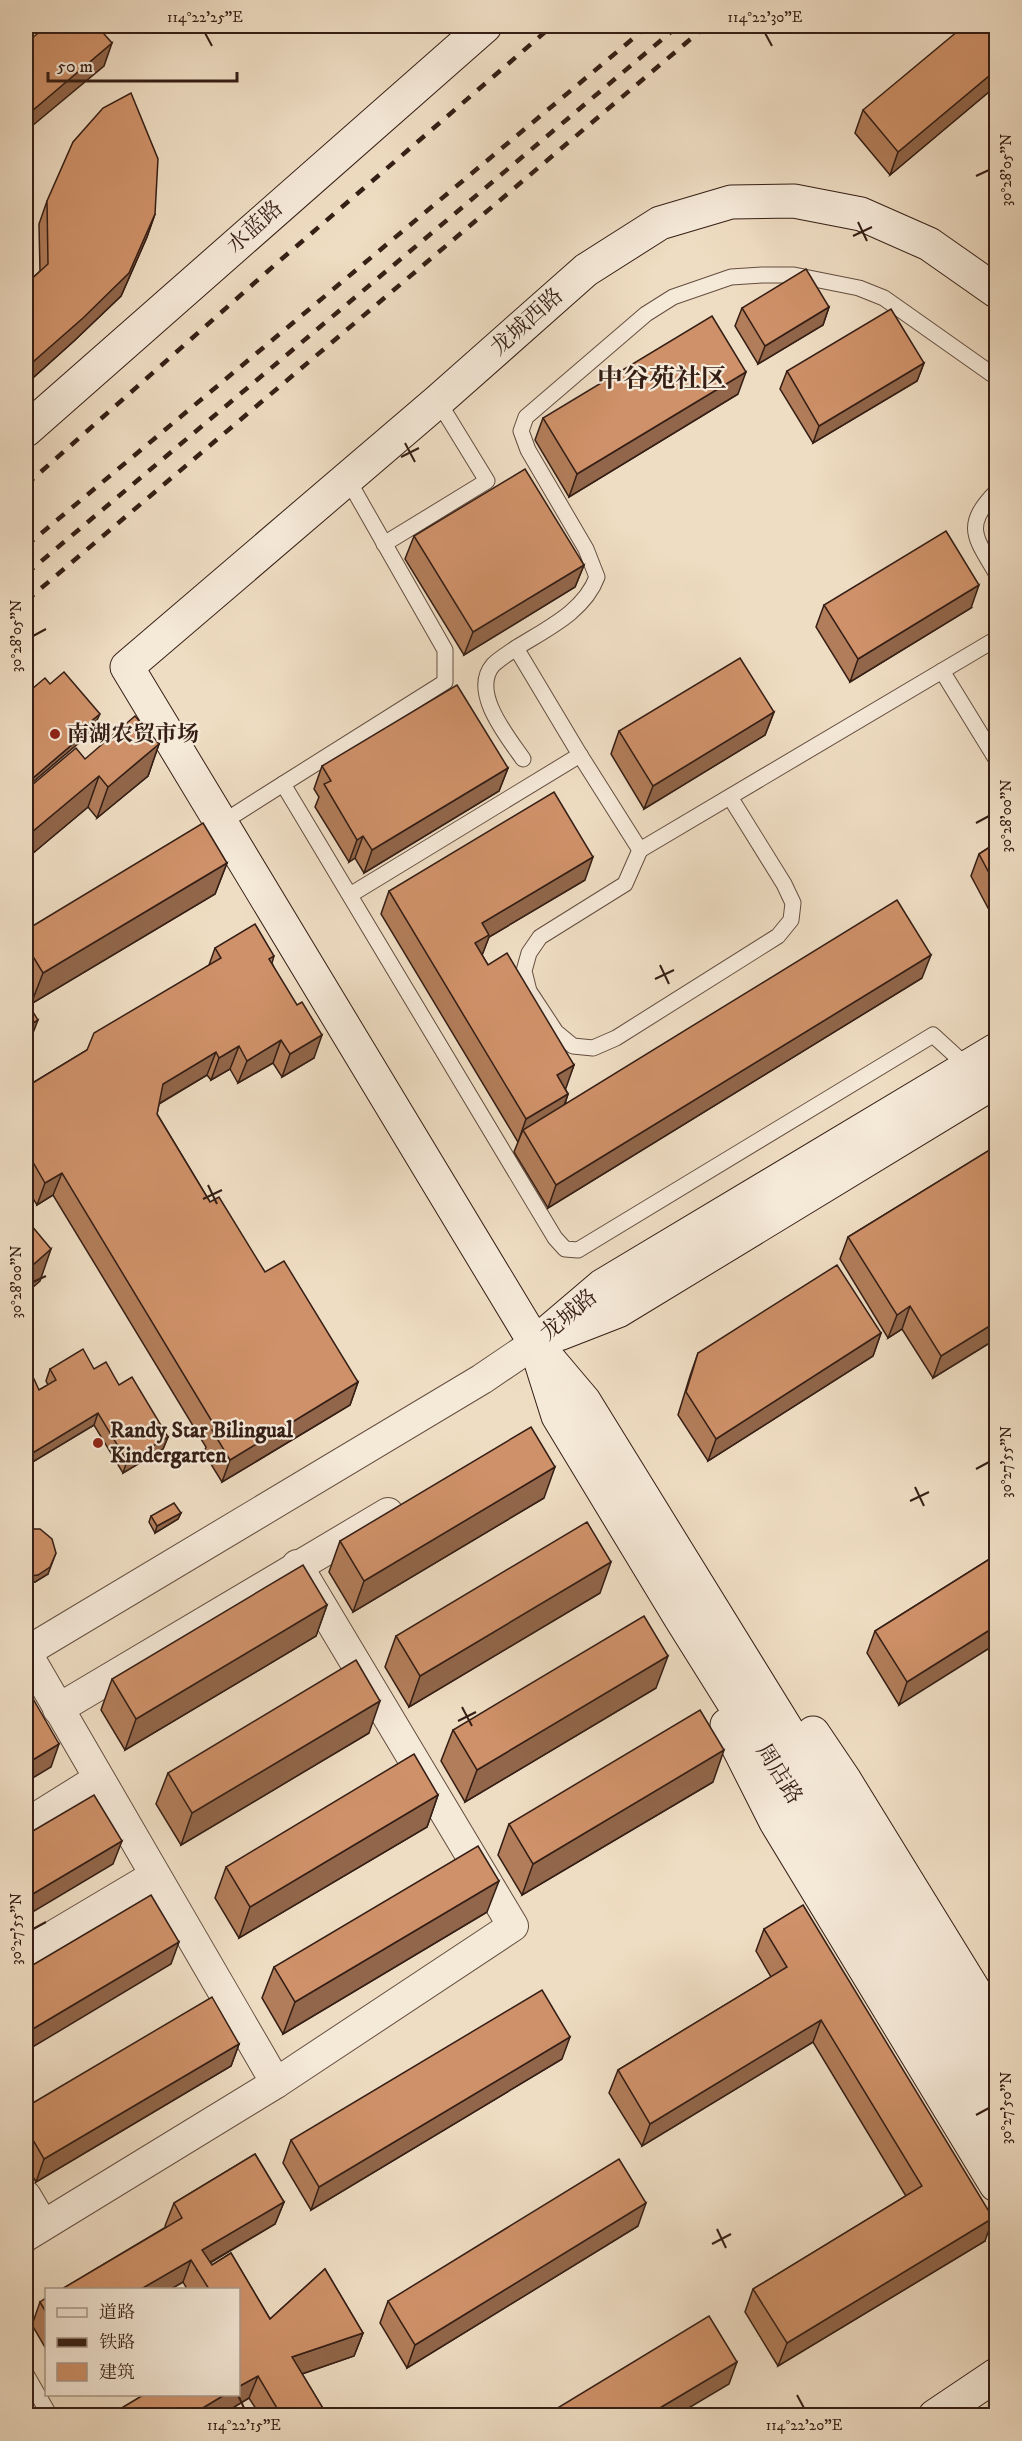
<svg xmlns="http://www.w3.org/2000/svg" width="1022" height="2441" font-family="'IM FELL DW Pica','Noto Serif SC',serif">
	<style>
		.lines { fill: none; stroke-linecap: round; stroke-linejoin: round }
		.lane-casing { stroke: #644e40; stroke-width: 17 }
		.street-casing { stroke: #644e40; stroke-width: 32 }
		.secondary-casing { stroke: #351e15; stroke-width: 35 }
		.lane { stroke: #f5e9d8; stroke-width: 15 }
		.street { stroke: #f5e9d8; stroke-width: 30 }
		.secondary { stroke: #f5e9d8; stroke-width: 33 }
		.rail { stroke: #351e15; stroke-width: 4.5; stroke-dasharray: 10 10; stroke-linecap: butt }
		.wall { fill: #b27d5a; stroke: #351e15; stroke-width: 1.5 }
		.shaded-wall { fill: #91664a; stroke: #351e15; stroke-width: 1.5 }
		.building { fill: #cf9169; stroke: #351e15; stroke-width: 1.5 }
		.ticks { fill: none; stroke: #351e15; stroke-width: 2 }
		.poi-dot { fill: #8f2418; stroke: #f5e9d8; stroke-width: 2 }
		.labels { text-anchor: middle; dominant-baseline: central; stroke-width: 4.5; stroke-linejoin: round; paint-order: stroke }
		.street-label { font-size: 22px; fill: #351e15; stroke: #f5e9d8 }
		.poi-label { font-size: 22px; font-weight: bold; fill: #351e15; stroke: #f5e9d8; text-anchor: start }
		.quarter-label { font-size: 26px; font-weight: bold; fill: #351e15; stroke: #f5e9d8 }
		.neatline { fill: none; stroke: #351e15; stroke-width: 2 }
		.ticks-label { font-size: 15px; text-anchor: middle; fill: #351e15 }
	</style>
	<rect width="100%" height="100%" fill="#efddc3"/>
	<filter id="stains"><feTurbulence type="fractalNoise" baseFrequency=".00333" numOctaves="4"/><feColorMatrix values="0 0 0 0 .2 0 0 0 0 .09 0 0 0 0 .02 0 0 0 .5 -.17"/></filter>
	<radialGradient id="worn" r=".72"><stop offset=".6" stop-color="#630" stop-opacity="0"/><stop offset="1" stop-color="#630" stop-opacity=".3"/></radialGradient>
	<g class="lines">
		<defs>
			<g id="lane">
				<path d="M 996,377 L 884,298 L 859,288 L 794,275 L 762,275 L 731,277 L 673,297 L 646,314 L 526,417 L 521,431 L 528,450 L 586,549 L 597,577 C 584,612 546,629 516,648 L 580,755 L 640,850 L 996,639"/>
				<path d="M 996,492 C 963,526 975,537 996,573"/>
				<polyline points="384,544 487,481 438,401"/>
				<path d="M 516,648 C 509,653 499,659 493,665 C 470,692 508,737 523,759"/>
				<polyline points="942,671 996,759"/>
				<polyline points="283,784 445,682 445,650 347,478"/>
				<polyline points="220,824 283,784 555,1238 565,1249 578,1250 933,1035 969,1068"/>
				<polyline points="640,850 625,884 540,937 529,953 524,971 529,991 556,1032 573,1046 593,1048 616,1038 778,936 791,920 793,903 784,884 730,797"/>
				<polyline points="350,895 580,755"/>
				<polyline points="26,2374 50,2416"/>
			</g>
			<g id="street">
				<polyline points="26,1652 482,1379 535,1343"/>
				<polyline points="26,1652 276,2083"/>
				<polyline points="58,1709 388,1513"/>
				<polyline points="26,1824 98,1779"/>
				<polyline points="26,1952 154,1876"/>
				<polyline points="26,2196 43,2225"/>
				<polyline points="26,2236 276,2083 513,1926 297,1565"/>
			</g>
			<g id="secondary">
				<polyline points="996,291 929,244 861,214 794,201 731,202 660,223 586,270 438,401 127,667 535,1343 584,1401 826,1793 996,2078"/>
				<polyline points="26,430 485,26"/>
				<polyline points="559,1334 618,1311 996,1081"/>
				<polyline points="535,1343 602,1286 996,1050"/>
				<polyline points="540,1359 558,1416 681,1619 800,1809 996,2133"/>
				<polyline points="727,1725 776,1822 996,2185"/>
				<polyline points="813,1733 844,1779 996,2026"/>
				<polyline points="935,2416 996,2375"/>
			</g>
		</defs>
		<use href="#lane" class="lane-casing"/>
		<use href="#street" class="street-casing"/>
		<use href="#secondary" class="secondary-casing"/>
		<use href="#lane" class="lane"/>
		<use href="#street" class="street"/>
		<use href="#secondary" class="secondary"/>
		<g class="rail">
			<polyline points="26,485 277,263 552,26"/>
			<polyline points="26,546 648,26"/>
			<polyline points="26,574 678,26"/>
			<polyline points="26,601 706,26"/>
		</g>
	</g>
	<g class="wall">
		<polygon points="996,26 996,86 890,175 855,133 863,110"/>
		<polygon points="47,201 155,214 147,237 121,296 74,341 26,384 26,284 40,271 39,224"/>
		<polygon points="829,307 823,325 758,364 735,326 742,308"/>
		<polygon points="924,363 917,381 813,443 780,389 787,371"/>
		<polygon points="738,394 569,497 535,440 543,418"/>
		<polygon points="414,536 584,565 575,587 464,655 405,559"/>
		<polygon points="824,605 971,608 850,682 816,627"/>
		<polygon points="774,712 765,735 644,809 611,754 619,731"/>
		<polygon points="159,744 148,776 97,818 88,807 26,859 26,790 85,759"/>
		<polygon points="322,766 508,768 499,791 364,873 355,858 349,862 315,807 319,797 314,789"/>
		<polygon points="996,843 996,923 971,876 979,854"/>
		<polygon points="227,863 215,894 31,1004 26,995 26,930"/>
		<polygon points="585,880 489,937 482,955 488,965 574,1065 565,1088 568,1094 565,1104 922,978 548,1208 514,1152 518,1142 381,914 389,891"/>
		<polygon points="215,948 274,956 272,963 314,1058 282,1077 273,1063 238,1083 230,1069 211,1080 207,1075 159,1104 157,1114 210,1202 265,1272 358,1382 350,1405 222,1482 204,1453 206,1447 53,1195 37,1205 26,1187 26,1087 87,1050 209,965"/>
		<polygon points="996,1146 996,1339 933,1378 902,1329 888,1338 840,1259 848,1237"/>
		<polygon points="881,1333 873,1356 708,1461 678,1415 690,1376 698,1353"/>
		<polygon points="50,1369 94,1369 119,1385 168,1437 163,1449 123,1473 94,1425 26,1466 26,1384 39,1390 48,1385 46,1381"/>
		<polygon points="544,1498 353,1612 329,1572 340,1541"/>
		<polygon points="181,1513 178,1519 155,1533 149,1522 151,1516"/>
		<polygon points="26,1529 48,1574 35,1582 26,1581"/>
		<polygon points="996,1555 899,1705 867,1653 875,1631"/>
		<polygon points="600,1593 409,1707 385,1667 396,1636"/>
		<polygon points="327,1605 316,1636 125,1750 101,1710 112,1679"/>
		<polygon points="656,1688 465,1802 441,1761 453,1730"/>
		<polygon points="369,1733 181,1845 156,1804 168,1773"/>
		<polygon points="713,1782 522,1895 498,1855 509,1824"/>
		<polygon points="438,1795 427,1827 239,1938 215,1898 226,1867"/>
		<polygon points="487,1912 283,2034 262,1998 274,1967"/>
		<polygon points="764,1929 985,2241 778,2366 745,2312 753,2289 906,2196 813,2042 642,2146 609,2093 618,2070 771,1977 756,1951"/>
		<polygon points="239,2044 231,2066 36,2182 26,2165 26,2107"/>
		<polygon points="562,2059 311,2210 283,2163 291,2140"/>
		<polygon points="255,2154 284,2202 275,2224 210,2263 212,2265 231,2253 270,2319 325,2269 363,2333 354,2356 302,2374 327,2415 260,2415 249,2398 221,2415 110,2415 145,2394 238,2394 238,2289 187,2289 183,2282 171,2289 62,2289 166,2227 165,2226 174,2203"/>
		<polygon points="638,2226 407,2368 380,2323 388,2301"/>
		<polygon points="40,2302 46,2312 46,2349 32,2325"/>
	</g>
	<g class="shaded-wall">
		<polygon points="112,43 104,66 26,131 26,116"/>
		<polygon points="996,70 996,86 890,175 898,152"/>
		<polygon points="155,214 147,237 121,296 74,341 26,384 26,368"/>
		<polygon points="829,307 823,325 758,364 765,346"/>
		<polygon points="924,363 917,381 813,443 819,426"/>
		<polygon points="746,372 738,394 569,497 577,474"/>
		<polygon points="584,565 575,587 464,655 473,632"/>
		<polygon points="979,585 971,608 850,682 858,659"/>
		<polygon points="774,712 765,735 644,809 653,786"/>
		<polygon points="100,714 97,720 83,732 85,726"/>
		<polygon points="89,730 87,736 26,788 26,784"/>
		<polygon points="159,744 148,776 97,818 108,787"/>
		<polygon points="508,768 499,791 364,873 372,850"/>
		<polygon points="99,776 88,807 26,859 26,837"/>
		<polygon points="363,836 355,858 349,862 357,840"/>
		<polygon points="593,857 585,880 489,937 481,958 467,966 482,923"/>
		<polygon points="227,863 215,894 31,1004 43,973"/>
		<polygon points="931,955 922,978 548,1208 556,1185"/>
		<polygon points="38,1020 26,1051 26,1052 26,1027"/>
		<polygon points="322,1035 314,1058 282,1077 290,1054"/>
		<polygon points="281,1040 273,1063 238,1083 247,1061"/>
		<polygon points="239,1046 230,1069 211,1080 219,1058"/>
		<polygon points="216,1052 207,1075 155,1106 163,1084"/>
		<polygon points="574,1065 566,1088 549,1098 557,1075"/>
		<polygon points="568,1094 560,1117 523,1130 518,1142 526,1119"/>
		<polygon points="62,1173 53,1195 37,1205 45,1183"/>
		<polygon points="51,1249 40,1281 26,1293 26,1271"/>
		<polygon points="910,1306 902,1329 888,1338 897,1315"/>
		<polygon points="996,1322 996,1339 933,1378 941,1356"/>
		<polygon points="881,1333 873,1356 708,1461 716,1439"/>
		<polygon points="358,1382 350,1405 222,1482 230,1460"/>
		<polygon points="98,1413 94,1425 26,1466 26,1457"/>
		<polygon points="168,1437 163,1449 123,1473 127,1461"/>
		<polygon points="555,1467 544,1498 353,1612 364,1581"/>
		<polygon points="181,1513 178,1519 155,1533 157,1526"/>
		<polygon points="56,1553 48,1574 35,1582 27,1582 29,1576"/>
		<polygon points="611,1562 600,1593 409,1707 420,1676"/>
		<polygon points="327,1605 316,1636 125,1750 136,1719"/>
		<polygon points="996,1626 996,1644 899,1705 907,1682"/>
		<polygon points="668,1656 656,1688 465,1802 477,1770"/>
		<polygon points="380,1701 369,1733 181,1845 192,1813"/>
		<polygon points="59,1744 51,1767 26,1782 26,1764"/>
		<polygon points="724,1750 713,1782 522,1895 533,1864"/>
		<polygon points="438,1795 427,1827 239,1938 250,1907"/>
		<polygon points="122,1841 113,1864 26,1916 26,1898"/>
		<polygon points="499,1881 487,1912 283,2034 295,2002"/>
		<polygon points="179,1942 171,1964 26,2051 26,2033"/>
		<polygon points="821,2020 813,2042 642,2146 650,2124"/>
		<polygon points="570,2037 562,2059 311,2210 319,2187"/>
		<polygon points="239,2044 231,2066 36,2182 44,2159"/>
		<polygon points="284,2202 275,2224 197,2270 202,2250"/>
		<polygon points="646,2203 638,2226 407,2368 415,2345"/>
		<polygon points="993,2218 985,2241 778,2366 787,2343"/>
		<polygon points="191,2260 183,2282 171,2289 141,2289"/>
		<polygon points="363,2333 354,2356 284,2380 292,2357"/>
		<polygon points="737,2362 729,2384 677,2415 648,2415"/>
		<polygon points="258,2376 249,2398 221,2415 191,2415 226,2394 238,2394 238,2387"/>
	</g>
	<g class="building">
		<polygon points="47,26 97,26 112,43 26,116 26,43"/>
		<polygon points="964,26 996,26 996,70 898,152 863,110"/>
		<polygon points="131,93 158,159 155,214 129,273 83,318 26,368 26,284 48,264 47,201 73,142 103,108"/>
		<polygon points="806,269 829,307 765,346 742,308"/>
		<polygon points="891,309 924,363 819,426 787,371"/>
		<polygon points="712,316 746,372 577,474 543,418"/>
		<polygon points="525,469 584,565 473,632 414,536"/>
		<polygon points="946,531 979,585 858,659 824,605"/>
		<polygon points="740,658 774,712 653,786 619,731"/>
		<polygon points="64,672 100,714 85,726 89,730 26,784 26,694 45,678 50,684"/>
		<polygon points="457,685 508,768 372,850 363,836 357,840 324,784 331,781 322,766"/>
		<polygon points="135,716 159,744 108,787 99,776 26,837 26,790 76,748 85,759"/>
		<polygon points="554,792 593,857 482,923 489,935 475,943 488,965 507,953 574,1065 557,1075 568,1094 526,1119 389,891"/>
		<polygon points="203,823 227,863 43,973 26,945 26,930"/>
		<polygon points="996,843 996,886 979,854"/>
		<polygon points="897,900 931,955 556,1185 523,1130"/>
		<polygon points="255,924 274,956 269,959 297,1005 302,1002 322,1035 290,1054 281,1040 247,1061 239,1046 219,1058 216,1052 163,1084 157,1114 210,1202 219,1197 265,1272 284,1261 358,1382 230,1460 212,1430 216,1428 62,1173 45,1183 26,1150 26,1087 87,1050 94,1033 221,958 215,948"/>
		<polygon points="26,1001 38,1020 26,1027"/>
		<polygon points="996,1146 996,1322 941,1356 910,1306 897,1315 848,1237"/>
		<polygon points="26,1219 51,1249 26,1271"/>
		<polygon points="837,1265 881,1333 716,1439 686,1392 698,1353"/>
		<polygon points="83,1349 94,1369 106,1362 119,1385 132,1377 168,1437 127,1461 98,1413 26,1457 26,1384 34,1379 39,1390 56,1380 50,1369"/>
		<polygon points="531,1427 555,1467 364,1581 340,1541"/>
		<polygon points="174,1503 181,1513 157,1526 151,1516"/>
		<polygon points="587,1522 611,1562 420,1676 396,1636"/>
		<polygon points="26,1529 40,1529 52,1539 56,1553 50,1567 38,1575 29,1576 26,1574"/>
		<polygon points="996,1555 996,1626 907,1682 875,1631"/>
		<polygon points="303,1565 327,1605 136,1719 112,1679"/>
		<polygon points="644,1616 668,1656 477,1770 453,1730"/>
		<polygon points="356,1660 380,1701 192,1813 168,1773"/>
		<polygon points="32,1697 59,1744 26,1764 26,1701"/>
		<polygon points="700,1710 724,1750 533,1864 509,1824"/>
		<polygon points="414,1754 438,1795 250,1907 226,1867"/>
		<polygon points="94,1795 122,1841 26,1898 26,1835"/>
		<polygon points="478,1846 499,1881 295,2002 274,1967"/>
		<polygon points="151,1895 179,1942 26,2033 26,1969"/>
		<polygon points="803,1905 993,2218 787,2343 753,2289 922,2186 821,2020 650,2124 618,2070 787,1967 764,1929"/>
		<polygon points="542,1990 570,2037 319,2187 291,2140"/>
		<polygon points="212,1997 239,2044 44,2159 26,2128 26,2107"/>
		<polygon points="255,2154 284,2202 202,2250 212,2265 231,2253 270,2319 325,2269 363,2333 292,2357 327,2415 281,2415 258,2376 238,2387 238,2289 209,2289 191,2260 141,2289 62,2289 182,2218 174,2203"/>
		<polygon points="619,2159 646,2203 415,2345 388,2301"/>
		<polygon points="46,2298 46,2312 40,2302"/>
		<polygon points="709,2316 737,2362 648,2415 546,2415"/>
		<polygon points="145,2394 226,2394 191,2415 110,2415"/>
		<polygon points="376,2411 379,2415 369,2415"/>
	</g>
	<path class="ticks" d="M 205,33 L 212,46M 765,33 L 772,46M 976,176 L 989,170M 858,222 L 867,241M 853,236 L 872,227M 405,443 L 415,462M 401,457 L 419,448M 33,636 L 46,629M 976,823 L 989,816M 660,965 L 669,984M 655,979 L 674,970M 208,1185 L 217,1204M 203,1199 L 222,1190M 33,1282 L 46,1276M 976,1469 L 989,1462M 915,1487 L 924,1506M 910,1501 L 929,1492M 462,1707 L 472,1726M 458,1721 L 476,1712M 33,1929 L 46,1922M 976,2115 L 989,2108M 717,2229 L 726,2248M 712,2244 L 731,2234M 238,2395 L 244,2408M 797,2395 L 804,2408"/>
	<g class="poi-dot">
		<circle cx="55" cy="734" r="6"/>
		<circle cx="98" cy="1443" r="6"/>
	</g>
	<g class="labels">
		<g class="street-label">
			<text transform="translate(255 227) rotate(-42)">水蓝路</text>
			<text transform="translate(527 322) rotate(-42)">龙城西路</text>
			<text transform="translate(569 1315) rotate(-40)">龙城路</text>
			<text transform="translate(779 1774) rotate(58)">周店路</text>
		</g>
		<g class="poi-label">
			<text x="67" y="734">南湖农贸市场</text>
			<text x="110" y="1430">Randy Star Bilingual<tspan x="110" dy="25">Kindergarten</tspan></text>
		</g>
		<g class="quarter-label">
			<text x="662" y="379">中谷苑社区</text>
		</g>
	</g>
	<rect width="1022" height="2441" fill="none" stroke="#efddc3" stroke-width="66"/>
	<rect x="45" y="2288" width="195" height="108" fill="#f5e9d8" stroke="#a8988a" stroke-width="1.5"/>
	<rect x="57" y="2308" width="30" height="9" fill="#f5e9d8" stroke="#a8988a" stroke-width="1.5"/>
	<text x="99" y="2318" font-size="18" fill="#351e15">道路</text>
	<rect x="57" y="2338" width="30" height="9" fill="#351e15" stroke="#a8988a" stroke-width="1.5"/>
	<text x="99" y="2348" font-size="18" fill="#351e15">铁路</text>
	<rect x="57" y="2363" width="30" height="18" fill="#cf9169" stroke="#a8988a" stroke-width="1.5"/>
	<text x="99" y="2378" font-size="18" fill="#351e15">建筑</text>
	<path d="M48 72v9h189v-9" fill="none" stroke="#351e15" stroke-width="3"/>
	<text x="57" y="72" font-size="18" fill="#351e15" stroke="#f5e9d8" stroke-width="4.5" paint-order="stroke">50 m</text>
	<rect x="33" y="33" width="956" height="2375" class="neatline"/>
	<g class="ticks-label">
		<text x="205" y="22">114°22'25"E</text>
		<text x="765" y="22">114°22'30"E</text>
		<text transform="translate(1006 170) rotate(-90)" y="5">30°28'05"N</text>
		<text transform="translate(16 636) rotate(-90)" y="5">30°28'05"N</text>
		<text transform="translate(1006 816) rotate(-90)" y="5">30°28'00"N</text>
		<text transform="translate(16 1282) rotate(-90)" y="5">30°28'00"N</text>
		<text transform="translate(1006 1462) rotate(-90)" y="5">30°27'55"N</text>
		<text transform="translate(16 1929) rotate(-90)" y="5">30°27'55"N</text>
		<text transform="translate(1006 2108) rotate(-90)" y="5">30°27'50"N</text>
		<text x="244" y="2430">114°22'15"E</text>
		<text x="804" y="2430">114°22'20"E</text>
	</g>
	<rect width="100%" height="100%" filter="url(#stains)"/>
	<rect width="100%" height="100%" fill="url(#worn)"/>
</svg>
